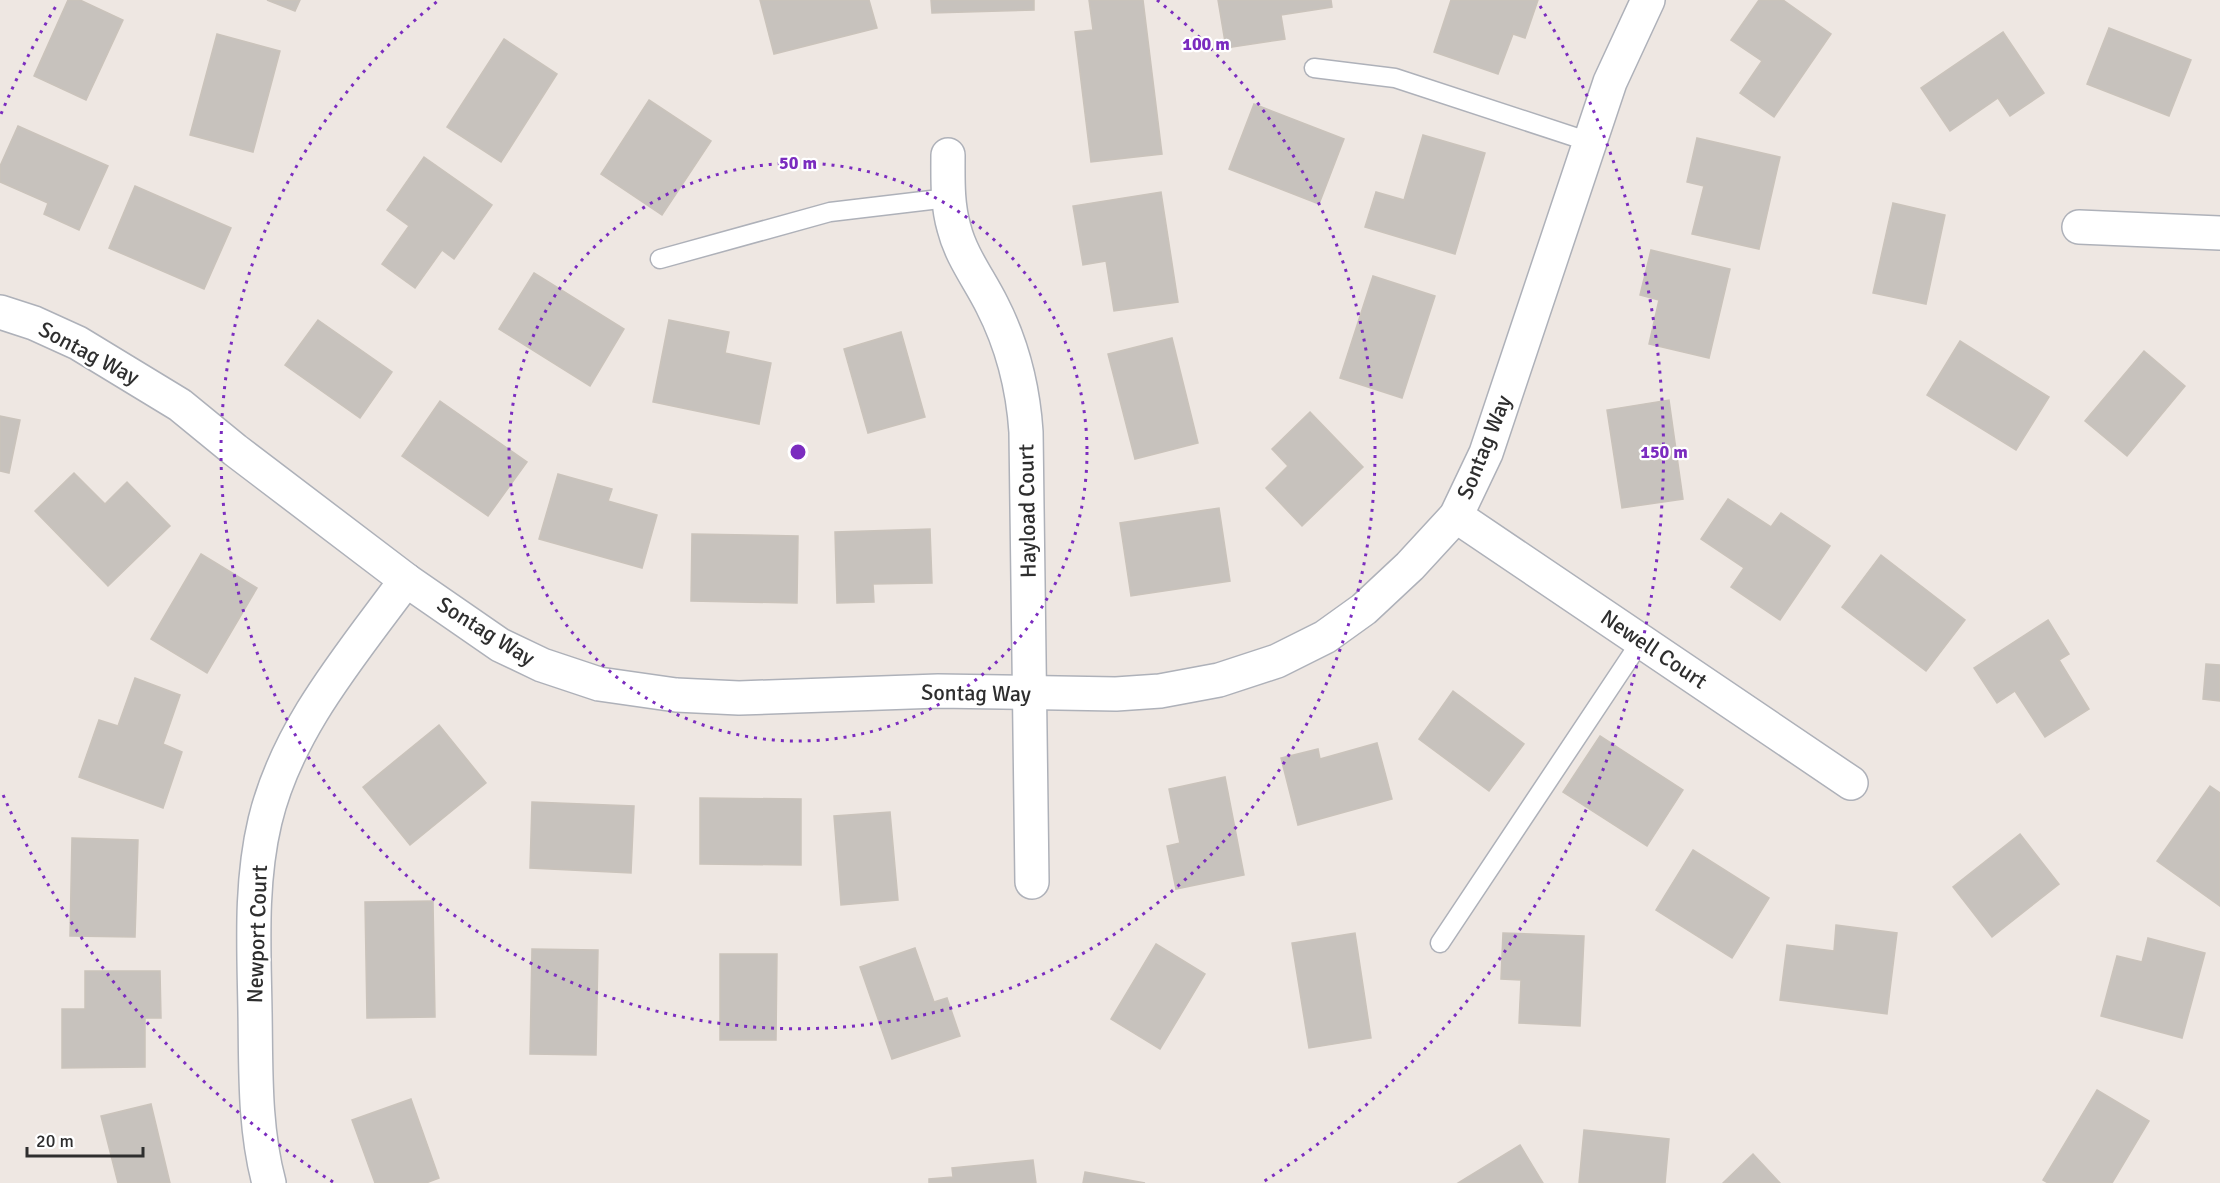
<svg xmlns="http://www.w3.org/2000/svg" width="2220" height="1183" font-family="Signika,sans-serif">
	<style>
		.building { fill: #c7c2bd; stroke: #cac3bb; stroke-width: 1.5 }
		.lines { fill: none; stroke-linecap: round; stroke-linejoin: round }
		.lane-casing { stroke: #aeb1b9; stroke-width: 21 }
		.street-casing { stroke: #aeb1b9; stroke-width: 36 }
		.lane { stroke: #fff; stroke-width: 18 }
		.street { stroke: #fff; stroke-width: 33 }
		.ring { fill: none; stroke: #7b2cbf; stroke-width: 3; stroke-dasharray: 3 6 }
		.labels { text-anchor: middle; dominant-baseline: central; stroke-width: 4.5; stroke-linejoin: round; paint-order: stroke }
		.street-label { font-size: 22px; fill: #2e2e2e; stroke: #fff }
		.centre { fill: #7b2cbf; stroke: #fff; stroke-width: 3 }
		.ring-label { font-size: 18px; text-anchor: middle; font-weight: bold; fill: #7b2cbf; stroke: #fff; stroke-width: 4.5; stroke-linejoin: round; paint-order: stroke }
	</style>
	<rect width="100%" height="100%" fill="#eee7e2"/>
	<g class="building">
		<polygon points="68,0 80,0 123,20 86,100 34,76"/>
		<polygon points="267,0 300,0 295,11"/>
		<polygon points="760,0 869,0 877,28 774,54"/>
		<polygon points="931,0 1034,0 1034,10 932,13"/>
		<polygon points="1089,0 1143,0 1162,154 1091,162 1075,32 1093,30"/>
		<polygon points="1218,0 1331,0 1332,7 1281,15 1285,39 1226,48"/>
		<polygon points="1451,0 1538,0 1525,38 1513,34 1498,74 1434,52"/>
		<polygon points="1759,0 1783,0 1831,34 1774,117 1740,93 1762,61 1731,40"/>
		<polygon points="2109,28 2191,60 2169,116 2087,84"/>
		<polygon points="2003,32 2044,93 2010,116 1998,98 1950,131 1921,88"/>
		<polygon points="217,34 280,51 253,152 190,135"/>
		<polygon points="504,39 557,74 501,162 447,127"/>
		<polygon points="649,100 711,141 662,215 601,174"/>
		<polygon points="1254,104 1344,139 1319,204 1229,169"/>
		<polygon points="18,126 108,166 79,230 44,214 48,203 0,182 0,166"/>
		<polygon points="1423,135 1485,153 1455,254 1365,227 1376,192 1404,200"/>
		<polygon points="1697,138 1780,157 1759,249 1692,234 1704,186 1687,182"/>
		<polygon points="424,157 492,205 454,259 442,250 415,288 382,264 409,226 387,210"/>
		<polygon points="135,186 231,228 204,289 109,248"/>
		<polygon points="1161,192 1178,302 1114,311 1106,261 1083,265 1073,206"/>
		<polygon points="1893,203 1945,215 1926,304 1873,293"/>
		<polygon points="1651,250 1730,269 1709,358 1649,344 1659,300 1640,295"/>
		<polygon points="534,273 624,329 590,386 499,329"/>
		<polygon points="1373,276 1435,296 1402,398 1340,378"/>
		<polygon points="318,320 392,372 360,418 285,365"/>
		<polygon points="669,320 729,332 725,353 771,363 759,424 653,402"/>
		<polygon points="901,332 925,417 868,433 844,349"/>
		<polygon points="1172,338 1198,443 1135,459 1108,354"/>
		<polygon points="1960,341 2049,397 2016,450 1927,395"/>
		<polygon points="2144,351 2185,386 2127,456 2085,421"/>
		<polygon points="1669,400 1683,499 1622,508 1607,410"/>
		<polygon points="440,401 527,462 488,516 402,456"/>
		<polygon points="1310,412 1363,467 1302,526 1266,488 1288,466 1272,449"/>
		<polygon points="0,416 20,420 9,473 0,471"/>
		<polygon points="74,473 105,504 127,482 170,526 108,586 35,511"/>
		<polygon points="558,474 612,489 608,501 657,515 642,568 539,539"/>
		<polygon points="1728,499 1771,527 1781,513 1830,546 1780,620 1731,587 1744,568 1701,539"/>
		<polygon points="1219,508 1230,581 1131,596 1120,523"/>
		<polygon points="930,529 932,583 873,584 874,602 837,603 835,532"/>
		<polygon points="692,534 798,536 797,603 691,601"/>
		<polygon points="201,554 257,588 207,673 151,639"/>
		<polygon points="1881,555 1965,620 1926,671 1842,607"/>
		<polygon points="2048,620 2069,654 2059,660 2089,709 2045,737 2015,691 1997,703 1974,668"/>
		<polygon points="2206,664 2220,665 2220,701 2203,699"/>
		<polygon points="135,678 180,695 163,744 182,752 163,808 79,777 99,720 118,726"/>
		<polygon points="1453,691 1524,744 1489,791 1419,739"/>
		<polygon points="439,725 486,783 410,845 363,787"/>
		<polygon points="1600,736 1683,790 1647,846 1563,792"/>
		<polygon points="1377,743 1392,799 1298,825 1281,758 1318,749 1320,759"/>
		<polygon points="1225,777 1244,875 1176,889 1167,846 1180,843 1169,789"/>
		<polygon points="2210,786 2220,793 2220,906 2157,861"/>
		<polygon points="700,798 801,799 801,865 700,864"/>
		<polygon points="532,802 634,806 631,873 530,868"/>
		<polygon points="890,812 898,900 841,905 834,816"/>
		<polygon points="2020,834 2059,884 1992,937 1953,887"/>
		<polygon points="72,838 138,840 135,937 70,936"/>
		<polygon points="1693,850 1769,898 1732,958 1656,910"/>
		<polygon points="433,901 435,1017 367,1018 365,902"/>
		<polygon points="1836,925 1897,933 1887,1014 1780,1000 1787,945 1834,951"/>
		<polygon points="1355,933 1371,1038 1309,1048 1292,943"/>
		<polygon points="1503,933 1584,936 1580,1026 1519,1023 1521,980 1501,979"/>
		<polygon points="2148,938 2205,953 2182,1038 2101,1016 2117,956 2142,962"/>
		<polygon points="1156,944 1205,974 1160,1049 1111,1019"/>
		<polygon points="915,948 934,1002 947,998 960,1036 892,1059 860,967"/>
		<polygon points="532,949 598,950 596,1055 530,1054"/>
		<polygon points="720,954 777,954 776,1040 720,1040"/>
		<polygon points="85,971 160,971 161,1018 145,1018 145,1067 62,1068 62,1009 85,1009"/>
		<polygon points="2097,1090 2149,1121 2112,1183 2048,1183 2043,1180"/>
		<polygon points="411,1099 439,1178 426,1183 375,1183 352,1120"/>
		<polygon points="151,1104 170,1183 118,1183 101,1116"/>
		<polygon points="1584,1130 1669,1139 1665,1183 1579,1183"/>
		<polygon points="1520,1145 1543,1183 1458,1183"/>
		<polygon points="1753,1154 1780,1183 1723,1183"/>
		<polygon points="1033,1160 1036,1183 929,1183 929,1179 953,1177 952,1168"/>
		<polygon points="1085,1172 1145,1183 1083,1183"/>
	</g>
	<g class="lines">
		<defs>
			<g id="lane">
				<polyline points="1314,68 1395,78 1590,142"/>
				<polyline points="660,259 830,212 948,198"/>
				<polyline points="1440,943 1641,641"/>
			</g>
			<g id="street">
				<path d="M 948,155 C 948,179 947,204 954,228 C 961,256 979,279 992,305 C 1013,346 1023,387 1026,432 L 1032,882"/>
				<polyline points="2079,227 2220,233"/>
				<polyline points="0,312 34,323 78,343 180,405 235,450 406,580 500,645 542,665 599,684 676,695 739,698 938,691 1116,694 1160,691 1219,680 1277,661 1325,637 1364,609 1410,566 1456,516 1486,453 1610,82 1648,0"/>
				<polyline points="1456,516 1851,783"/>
				<path d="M 269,1183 C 254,1127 256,1069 255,1012 C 254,948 250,884 265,821 C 287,729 351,655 406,580"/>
			</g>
		</defs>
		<use href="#lane" class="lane-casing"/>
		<use href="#street" class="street-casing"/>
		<use href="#lane" class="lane"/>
		<use href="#street" class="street"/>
	</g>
	<g class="ring">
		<circle cx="798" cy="452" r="289"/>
		<path d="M1157 0A577 577 0 1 1 439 0"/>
		<path d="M333 1182A866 866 0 0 1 1 790M1 114A866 866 0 0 1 56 6M1540 6A866 866 0 0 1 1263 1182"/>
	</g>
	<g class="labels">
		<g class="street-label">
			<text transform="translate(89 353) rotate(28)">Sontag Way</text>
			<text transform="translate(1484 447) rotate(-68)">Sontag Way</text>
			<text transform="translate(1027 511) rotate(-91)">Hayload Court</text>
			<text transform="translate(486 631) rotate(32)">Sontag Way</text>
			<text transform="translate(1654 649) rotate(34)">Newell Court</text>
			<text transform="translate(976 693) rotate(1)">Sontag Way</text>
			<text transform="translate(257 934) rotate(-88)">Newport Court</text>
		</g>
	</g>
	<circle cx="798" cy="452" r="9" class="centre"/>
	<g class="ring-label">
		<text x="1206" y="50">100 m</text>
		<text x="798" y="169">50 m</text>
		<text x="1664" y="458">150 m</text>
	</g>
	<path d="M27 1147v9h116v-9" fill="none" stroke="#2e2e2e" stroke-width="3"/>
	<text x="36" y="1147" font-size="18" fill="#2e2e2e" stroke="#ffffff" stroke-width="4.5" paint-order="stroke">20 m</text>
</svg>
